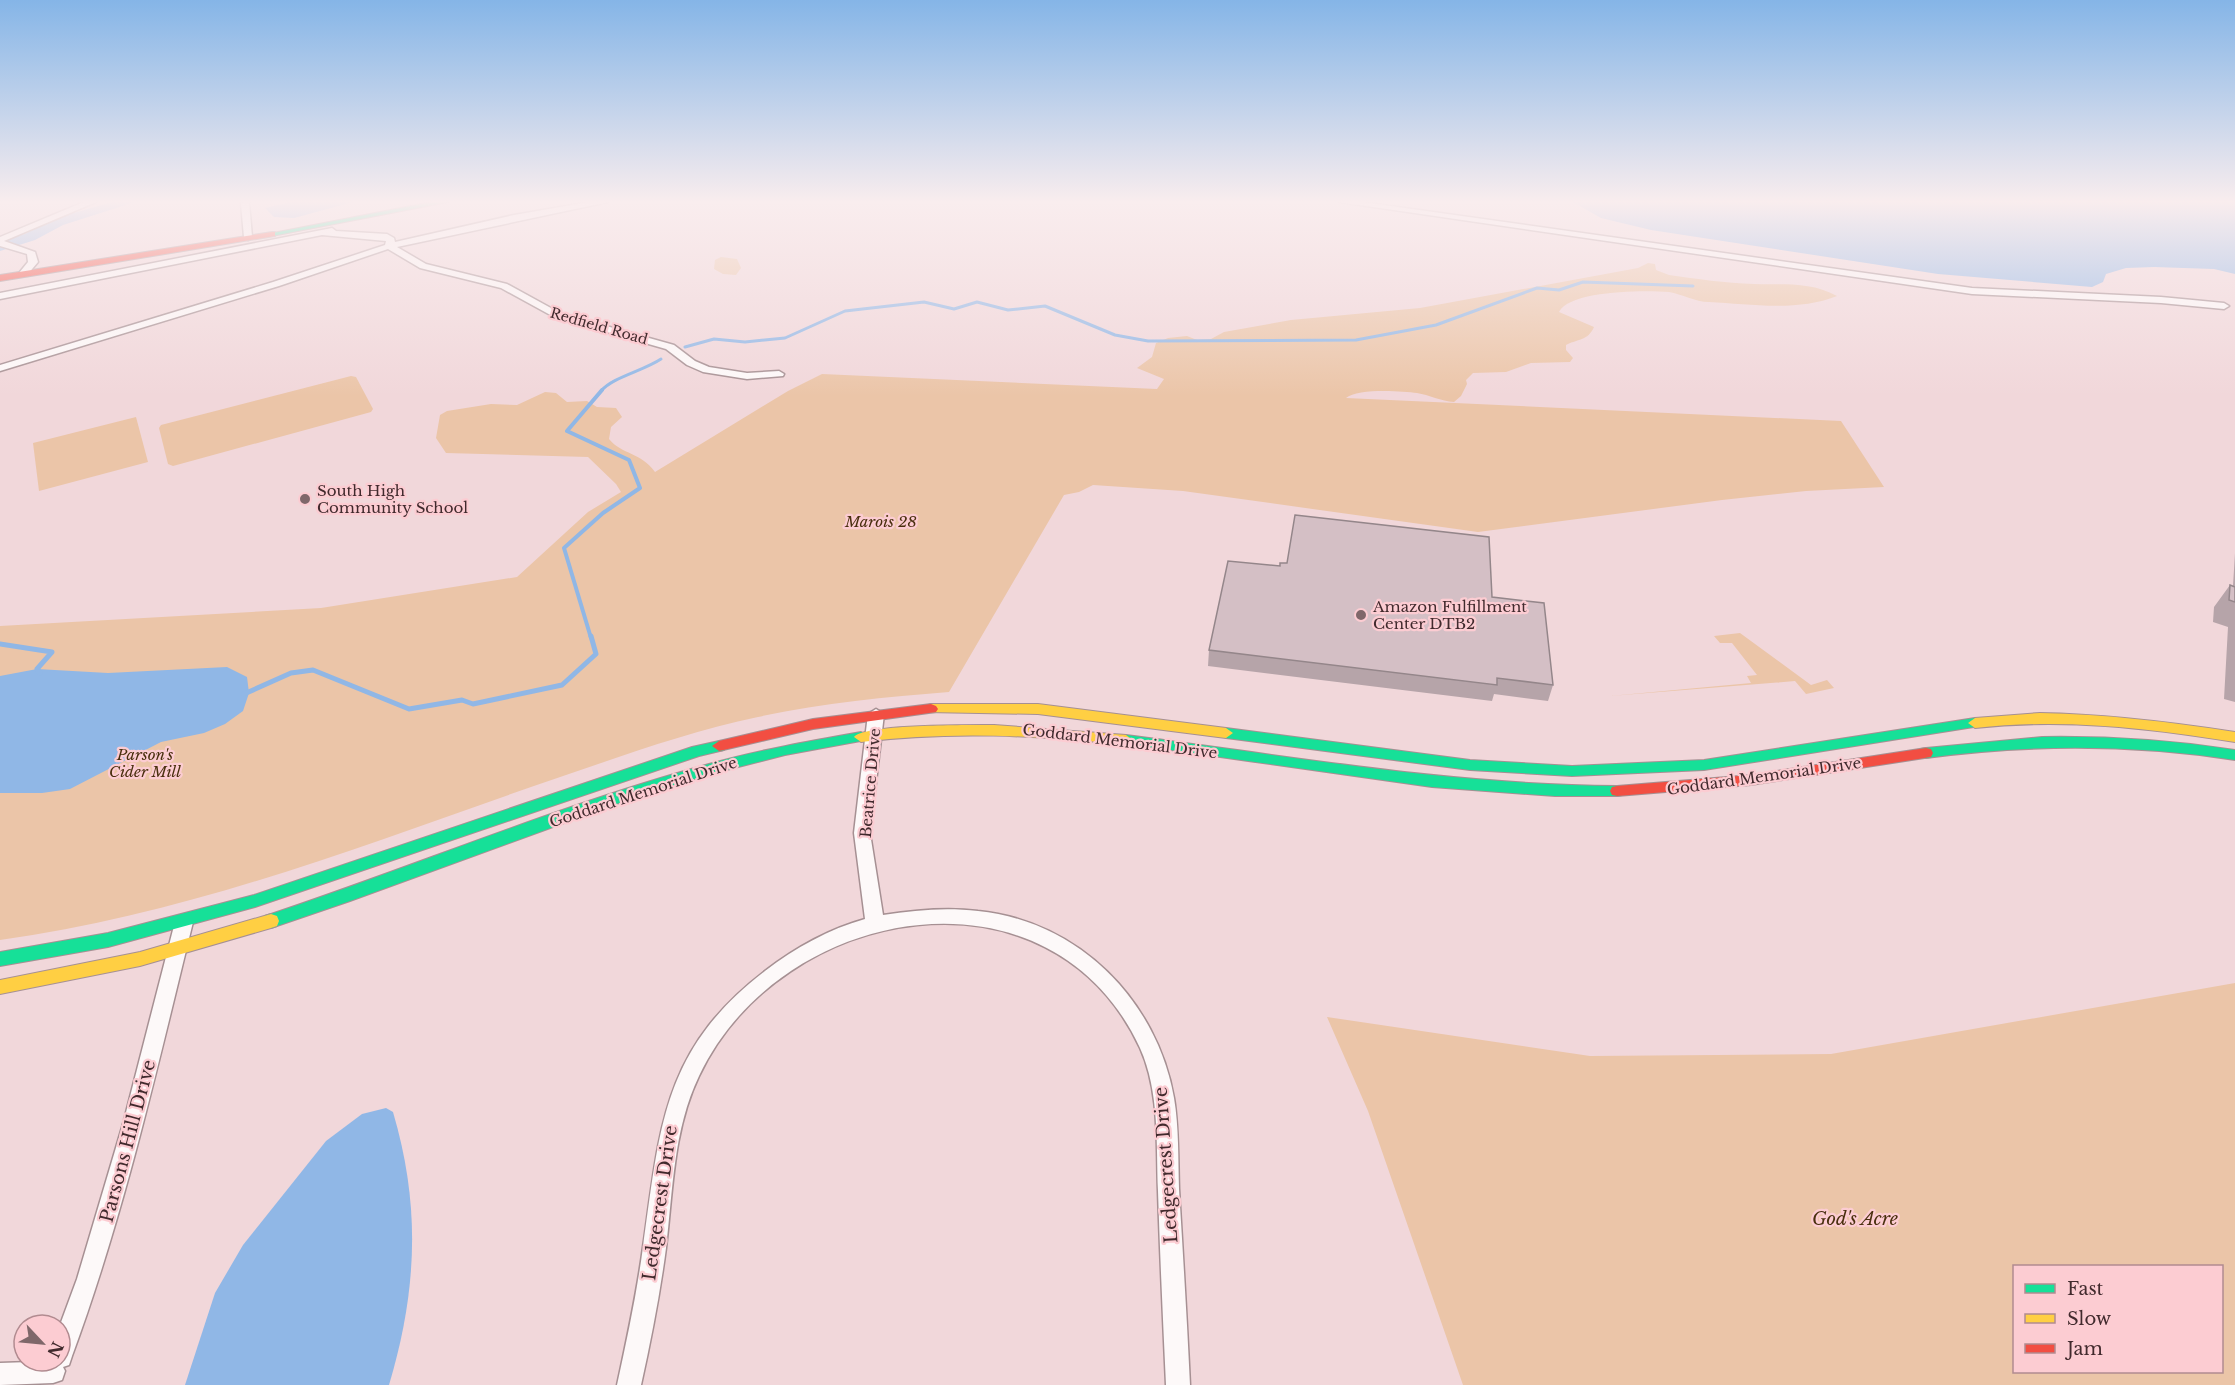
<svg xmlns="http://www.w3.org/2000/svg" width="2235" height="1385" font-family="'Libre Baskerville',serif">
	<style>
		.green { fill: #ebc5a8; fill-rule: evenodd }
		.water { fill: #90b7e6 }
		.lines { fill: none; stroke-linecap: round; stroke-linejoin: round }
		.stream-far2 { stroke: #90b7e6; stroke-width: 3 }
		.stream-far1 { stroke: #90b7e6; stroke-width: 4 }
		.stream { stroke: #90b7e6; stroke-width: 5 }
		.river { fill: #90b7e6; fill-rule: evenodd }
		.street-casing { stroke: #a69093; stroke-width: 3 }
		.fast-casing { stroke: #a69093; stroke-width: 2 }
		.slow-casing { stroke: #a69093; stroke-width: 2 }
		.jam-casing { stroke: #a69093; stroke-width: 2 }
		.street { fill: #fdf9f9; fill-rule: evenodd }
		.fast { fill: #16e098; fill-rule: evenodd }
		.slow { fill: #ffcf43; fill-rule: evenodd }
		.jam { fill: #f24e42; fill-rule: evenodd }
		.wall { fill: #b6a4a9 }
		.building { fill: #d4bfc5; stroke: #94868a; stroke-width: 1.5 }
		.poi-dot { fill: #7f676a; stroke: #fcccd2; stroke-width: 2 }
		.labels { text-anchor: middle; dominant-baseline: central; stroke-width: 4.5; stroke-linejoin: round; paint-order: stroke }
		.far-street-label { font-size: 14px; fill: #412a2d; stroke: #fcccd2 }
		.poi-label { font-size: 15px; fill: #412a2d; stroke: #fcccd2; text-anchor: start }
		.park-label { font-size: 15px; font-style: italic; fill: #492f0e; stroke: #fcccd2 }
		.street-label { font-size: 15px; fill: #412a2d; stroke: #fcccd2 }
		.near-street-label { font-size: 18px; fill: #412a2d; stroke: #fcccd2 }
		.near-park-label { font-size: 18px; font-style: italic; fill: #492f0e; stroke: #fcccd2 }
	</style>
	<rect width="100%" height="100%" fill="#f1d7da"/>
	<g class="green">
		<polygon points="721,257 737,259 741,268 736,275 723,274 714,269 715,260"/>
		<path d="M 1648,263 L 1655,264 L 1656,270 L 1669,275 C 1697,279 1725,283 1754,284 C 1783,285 1810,281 1837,296 C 1797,312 1750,304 1709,302 C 1695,302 1682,294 1669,292 C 1645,290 1570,290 1559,312 L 1594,327 C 1588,341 1577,339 1566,345 L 1566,350 L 1573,358 L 1570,362 L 1531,363 L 1506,372 L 1473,373 L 1466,380 L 1467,384 L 1461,396 L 1454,402 C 1441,401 1429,395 1417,393 C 1402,391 1357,388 1346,398 L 1841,421 L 1884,487 L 1806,491 L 1722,500 L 1478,532 L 1183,491 L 1093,485 L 1079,492 L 1064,495 L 949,692 C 885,697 821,703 758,717 C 681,733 606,762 531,787 C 357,848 184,915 0,940 L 0,626 L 321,608 L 517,577 L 588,512 L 621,492 L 616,484 L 588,457 L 446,453 L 436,438 L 440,415 L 447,411 L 491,404 L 517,405 L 545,392 L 556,393 L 567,402 L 587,401 L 597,407 L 616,408 L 622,417 L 611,427 L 609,439 C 622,455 641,452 655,472 L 788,391 L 822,374 L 1157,389 L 1164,379 L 1137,368 L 1152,357 L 1156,343 L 1168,338 L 1187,336 L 1197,340 L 1211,339 L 1224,332 L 1291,320 L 1420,308 L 1638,268 Z"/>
		<polygon points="351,376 356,377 373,409 371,412 173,466 168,464 159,428 161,425"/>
		<polygon points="136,417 148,462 39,491 33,443"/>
		<polygon points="1740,633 1811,685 1827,680 1834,688 1806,694 1795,681 1610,696 1751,683 1747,676 1757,675 1732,643 1720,643 1714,636"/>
		<path d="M 2235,983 L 2235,1385 L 1463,1385 L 1368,1111 L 1327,1017 L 1590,1056 L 1831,1054 ZM 2014,1266 L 2222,1266 L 2222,1372 L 2014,1372 Z"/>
	</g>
	<g class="water">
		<polygon points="290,202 353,202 294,218 274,217 265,208"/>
		<polygon points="1573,202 2235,202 2235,274 2214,269 2154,267 2126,268 2106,274 2103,282 2092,287 1938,274 1651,230 1601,218"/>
		<polygon points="227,667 247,677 249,693 243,711 225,724 204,733 161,742 70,789 42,793 0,793 0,676 37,669 108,673"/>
		<path d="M 386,1108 L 393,1112 C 421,1207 417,1291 389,1385 L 185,1385 L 215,1293 L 243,1245 L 326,1141 L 362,1114 Z"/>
	</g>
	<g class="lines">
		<g class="stream-far2">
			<polyline points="685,347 714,339 745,342 785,338 845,311 924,302 954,309 977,302 1008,310 1045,306 1115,335 1148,341 1356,340 1436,325 1537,288 1559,290 1583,282 1693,286"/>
			<path d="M 601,391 C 613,377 643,371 661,359"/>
		</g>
		<polyline class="stream-far1" points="591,638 564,548 603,513 640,488 629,460 567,431 602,390"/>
		<g class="stream">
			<polyline points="0,644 52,652 37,669 40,673"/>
			<polyline points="244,694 291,673 313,670 409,709 462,700 473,704 562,685 596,654 591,636"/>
		</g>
		<polygon class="river" points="112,202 135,202 63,225 35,240 0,251 0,241 25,234 53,219"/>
		<defs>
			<g id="street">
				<polygon points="84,202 96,202 4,241 35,252 38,262 27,275 21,275 19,273 28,262 27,254 0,246 0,237"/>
				<polygon points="249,202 252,237 248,240 244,237 241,203"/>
				<polygon points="589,202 608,202 397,247 426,264 507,284 560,313 674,345 695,361 709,367 747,373 779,371 784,374 783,376 747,379 703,372 687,365 666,349 554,317 501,288 420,268 388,249 279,286 0,371 0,365 273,282 385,245 386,241 322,235 0,299 0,293 332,228 336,231 387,234 394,238 395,242 514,215"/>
				<polygon points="1339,202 1362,202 1972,288 2161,297 2224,303 2229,306 2224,309 2161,303 1972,294"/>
				<path d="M 876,709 L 884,714 L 870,833 L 883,915 C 915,910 946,907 978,911 C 1079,921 1157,1001 1174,1098 C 1179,1127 1178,1160 1179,1189 C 1183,1255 1187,1320 1190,1385 L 1166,1385 C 1163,1320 1160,1256 1158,1191 C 1156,1145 1160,1092 1140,1048 C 1051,856 781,903 699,1076 C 673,1130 673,1191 666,1248 C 660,1294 651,1340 641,1385 L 617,1385 C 627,1339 637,1293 643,1247 C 660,1128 662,1050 765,971 C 795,948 829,929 865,919 L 854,833 L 868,714 Z"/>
				<path d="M 184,915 L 190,917 L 193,922 C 157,1068 124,1215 72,1356 L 69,1365 L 63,1367 L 65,1371 L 62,1380 L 53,1383 L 0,1385 L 0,1363 L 60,1361 L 60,1325 L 77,1279 L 123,1124 L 175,922 L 178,917 Z"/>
			</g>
			<g id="fast">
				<polygon points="431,202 448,202 272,236 268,234"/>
				<polygon points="1975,718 1982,723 1980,726 1704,770 1572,776 1470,770 1226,738 1219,733 1226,728 1470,760 1572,766 1704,760"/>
				<path d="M 861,732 L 868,737 L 866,740 L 785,755 L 711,774 L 641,795 L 350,901 L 271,928 L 265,926 L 263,921 L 265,916 C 413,867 559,805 709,764 C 759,750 810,741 861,732 Z"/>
				<path d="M 1126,735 C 1290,756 1451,785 1617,786 L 1622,787 L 1624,791 L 1622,795 L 1617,796 L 1555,796 L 1432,787 L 1121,743 L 1119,740 L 1121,737 Z"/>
				<path d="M 2042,737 C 2107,736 2170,740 2235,750 L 2235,760 C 2131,744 2030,744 1926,758 L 1921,757 L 1919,753 L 1921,749 L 1926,748 Z"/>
				<polygon points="719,741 724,742 726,746 724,750 699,756 255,907 108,947 0,966 0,952 108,933 254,895 692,747"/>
			</g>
			<g id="slow">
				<polygon points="931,704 1038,704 1226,728 1233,733 1226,738 1038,714 926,712 924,709 926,706"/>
				<path d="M 2040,713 C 2105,714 2170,722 2235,732 L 2235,742 C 2148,728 2063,718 1975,728 L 1968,723 L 1975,718 Z"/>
				<path d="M 994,725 L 1126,735 L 1133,740 L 1126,745 C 1037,735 950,731 861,742 L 854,737 C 864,724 973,725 994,725 Z"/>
				<polygon points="271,914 277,916 279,921 277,926 271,928 140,966 0,994 0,980 140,952"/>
			</g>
			<g id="jam">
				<polygon points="272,232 275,232 275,236 0,281 0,275"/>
				<polygon points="931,704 936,706 938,709 936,712 813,729 719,751 712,746 719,741 813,719"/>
				<polygon points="1926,748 1931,749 1933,753 1931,757 1751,785 1617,796 1612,795 1610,791 1612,787 1617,786 1751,775"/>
			</g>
		</defs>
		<use href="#street" class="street-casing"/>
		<use href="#fast" class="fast-casing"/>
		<use href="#slow" class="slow-casing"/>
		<use href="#jam" class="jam-casing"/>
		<use href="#street" class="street"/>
		<use href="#fast" class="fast"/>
		<use href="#slow" class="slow"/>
		<use href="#jam" class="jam"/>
	</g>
	<g class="wall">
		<polygon points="2235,553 2235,702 2224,699 2228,627 2213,622 2214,607 2230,585 2233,586"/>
		<polygon points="1492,597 1553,685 1548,701 1494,694 1492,701 1208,666 1209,650"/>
	</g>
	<g class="building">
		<polygon points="1295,515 1489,537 1492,597 1544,603 1553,685 1497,678 1497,685 1209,650 1228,561 1280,566 1280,563 1287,563"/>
		<polygon points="2230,585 2235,587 2235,602 2229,600"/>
	</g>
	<linearGradient id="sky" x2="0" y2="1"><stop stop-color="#85b5e7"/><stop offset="0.51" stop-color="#f9edee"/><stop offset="1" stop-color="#f9edee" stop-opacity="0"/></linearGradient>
	<rect width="2235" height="396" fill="url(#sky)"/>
	<g class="poi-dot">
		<circle cx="305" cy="499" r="6"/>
		<circle cx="1361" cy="615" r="6"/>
	</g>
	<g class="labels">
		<g class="far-street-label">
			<text transform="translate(599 326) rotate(16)">Redfield Road</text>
		</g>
		<g class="poi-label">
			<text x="317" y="490">South High<tspan x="317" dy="17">Community School</tspan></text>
			<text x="1373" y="606">Amazon Fulfillment<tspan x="1373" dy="17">Center DTB2</tspan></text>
		</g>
		<g class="park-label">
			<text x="881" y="521">Marois 28</text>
			<text x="145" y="754">Parson's<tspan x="145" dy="17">Cider Mill</tspan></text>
		</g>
		<g class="street-label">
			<text transform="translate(1120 741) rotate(7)">Goddard Memorial Drive</text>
			<text transform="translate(1764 776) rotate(-8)">Goddard Memorial Drive</text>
			<text transform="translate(870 783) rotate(-85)">Beatrice Drive</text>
			<text transform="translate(643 792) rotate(-18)">Goddard Memorial Drive</text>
		</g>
		<g class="near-street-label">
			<text transform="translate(128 1141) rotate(-75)">Parsons Hill Drive</text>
			<text transform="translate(1166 1165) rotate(-94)">Ledgecrest Drive</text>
			<text transform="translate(660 1203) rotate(-82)">Ledgecrest Drive</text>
		</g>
		<g class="near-park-label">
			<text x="1855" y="1219">God's Acre</text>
		</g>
	</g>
	<rect x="2013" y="1265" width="210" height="108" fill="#fcccd2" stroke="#b18b90" stroke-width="1.5"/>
	<rect x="2025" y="1284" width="30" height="9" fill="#16e098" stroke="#b18b90" stroke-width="1.5"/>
	<text x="2067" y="1295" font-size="18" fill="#412a2d">Fast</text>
	<rect x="2025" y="1314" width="30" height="9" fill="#ffcf43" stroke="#b18b90" stroke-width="1.5"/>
	<text x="2067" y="1325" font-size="18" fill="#412a2d">Slow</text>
	<rect x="2025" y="1344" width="30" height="9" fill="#f24e42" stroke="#b18b90" stroke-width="1.5"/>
	<text x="2067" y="1355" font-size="18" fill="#412a2d">Jam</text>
	<g transform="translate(42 1343) rotate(116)"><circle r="28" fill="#fcccd2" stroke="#b18b90" stroke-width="1.5"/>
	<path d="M0-4.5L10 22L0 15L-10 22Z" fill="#7f676a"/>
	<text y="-9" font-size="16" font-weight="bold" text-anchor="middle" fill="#412a2d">N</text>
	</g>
</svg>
